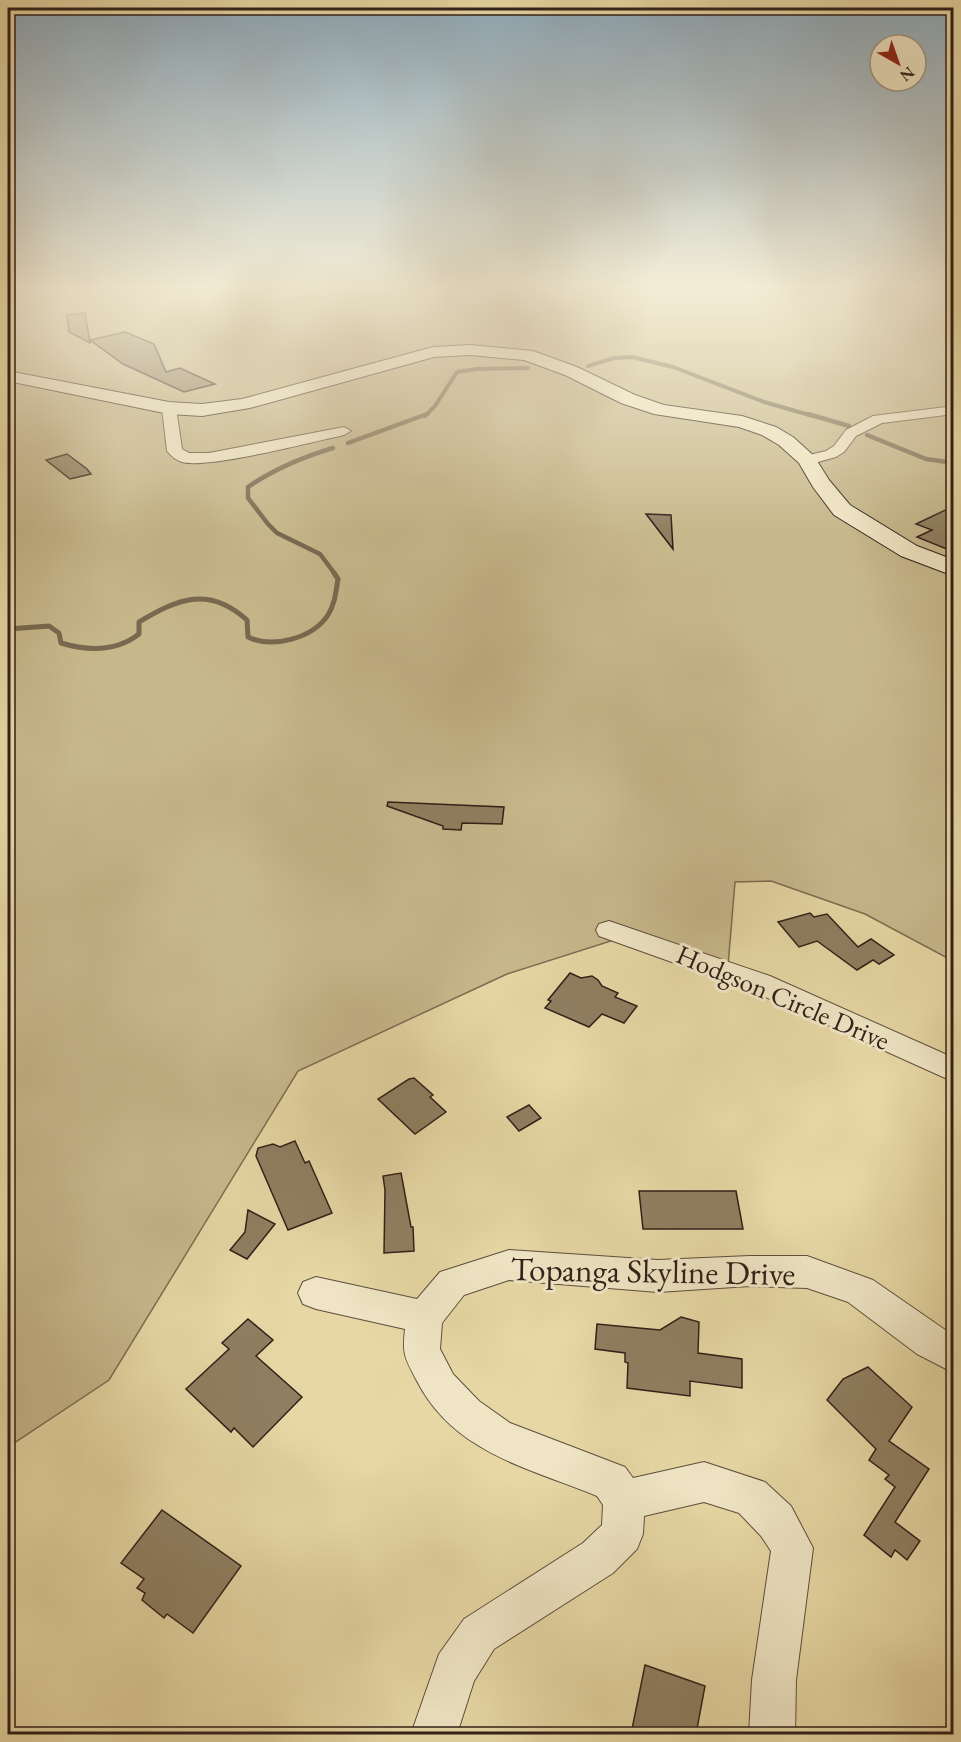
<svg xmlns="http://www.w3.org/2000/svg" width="961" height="1742" font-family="'EB Garamond',serif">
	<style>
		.green { fill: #c7b88c; stroke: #7c6c52; stroke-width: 1.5 }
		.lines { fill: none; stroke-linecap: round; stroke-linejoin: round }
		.stream-far2 { stroke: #786950; stroke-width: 4 }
		.stream-far1 { stroke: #786950; stroke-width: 4.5 }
		.stream { stroke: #786950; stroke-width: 5 }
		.building { fill: #8f7f61; stroke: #302019; stroke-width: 1.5 }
		.street-casing { stroke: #5e4e3c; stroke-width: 2 }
		.secondary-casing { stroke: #302019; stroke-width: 2 }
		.street { fill: #efe5c4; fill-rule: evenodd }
		.secondary { fill: #efe5c4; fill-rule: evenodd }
		.labels { text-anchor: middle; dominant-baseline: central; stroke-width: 6; stroke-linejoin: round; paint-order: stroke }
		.street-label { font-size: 27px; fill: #302019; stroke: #efe5c4 }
		.near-street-label { font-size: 33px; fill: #302019; stroke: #efe5c4 }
	</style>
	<rect width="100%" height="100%" fill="#e6d7a4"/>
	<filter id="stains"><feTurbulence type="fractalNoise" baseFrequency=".00333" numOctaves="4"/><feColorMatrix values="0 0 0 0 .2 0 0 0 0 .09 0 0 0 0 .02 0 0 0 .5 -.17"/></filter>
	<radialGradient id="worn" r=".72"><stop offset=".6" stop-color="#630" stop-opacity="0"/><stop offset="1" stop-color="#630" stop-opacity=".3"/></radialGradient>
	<polygon class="green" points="8,289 953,289 953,961 865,914 771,881 735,882 728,966 620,938 507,974 298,1071 109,1380 8,1447"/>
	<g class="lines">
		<g class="stream-far2">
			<polyline points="588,366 614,358 632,357 673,367 764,402 813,416"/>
			<polyline points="425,416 435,406 457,372 477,369 528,368"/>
		</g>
		<g class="stream-far1">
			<polyline points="808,414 849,426"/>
			<polyline points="867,435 926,459 954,463"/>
			<polyline points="348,443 427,414"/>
			<path d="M 333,448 C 303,457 274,469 248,487 L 248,498 L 268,524 L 277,533 L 320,554 L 335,574"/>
		</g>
		<path class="stream" d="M 8,629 L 49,626 L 59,633 L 61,643 C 88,651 116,652 139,634 L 139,622 C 179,598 209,586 247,620 L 248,637 C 273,649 313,638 328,615 C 335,604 336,591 338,579 L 334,573"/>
	</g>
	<g class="building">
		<polygon points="85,313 90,343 69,332 67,315"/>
		<polygon points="125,332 154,344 166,372 180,368 215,384 184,392 123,364 90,340"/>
		<polygon points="67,454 87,469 91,474 70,479 46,460"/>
		<polygon points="954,506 954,552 917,537 932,530 916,524"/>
		<polygon points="646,514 671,515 673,549"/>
		<polygon points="388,802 504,807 502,824 462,823 461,830 443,829 443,826 387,806"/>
		<polygon points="810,913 814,917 827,914 858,947 871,939 894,955 879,964 873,960 857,970 817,941 799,947 778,922"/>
		<polygon points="570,973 581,978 592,976 598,980 602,986 618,993 615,997 637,1006 624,1023 602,1014 589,1027 545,1008 551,1001 548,1000"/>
		<polygon points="414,1078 433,1095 430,1097 446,1112 415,1134 378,1099 409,1079"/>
		<polygon points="529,1105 541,1118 519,1131 507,1117"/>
		<polygon points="295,1141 305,1163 309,1161 332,1213 288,1230 256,1156 258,1148 273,1144 280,1147"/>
		<polygon points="401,1173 411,1227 413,1227 414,1251 384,1253 385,1190 383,1176"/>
		<polygon points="639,1191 736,1191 743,1229 643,1229"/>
		<polygon points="248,1210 275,1224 247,1259 230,1250 245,1232"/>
		<polygon points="681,1317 699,1322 698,1353 742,1359 742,1388 690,1381 690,1396 627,1388 628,1363 625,1362 625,1353 595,1349 597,1324 660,1330"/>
		<polygon points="248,1319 273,1340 256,1356 302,1397 253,1447 234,1428 231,1432 186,1389 229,1349 222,1343"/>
		<polygon points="868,1367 912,1407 889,1441 929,1469 895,1522 920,1541 907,1560 895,1550 891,1557 864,1535 895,1487 885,1479 889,1475 869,1460 876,1449 827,1400 843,1379"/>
		<polygon points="162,1510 241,1566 193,1633 167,1614 164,1618 142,1600 145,1593 137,1588 144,1579 121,1563"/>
		<polygon points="645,1665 705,1686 696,1734 631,1734"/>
	</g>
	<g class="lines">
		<defs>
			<g id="street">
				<path d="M 169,404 L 176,408 L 182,449 L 189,453 L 209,453 L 344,427 L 351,431 L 344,435 C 312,442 208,469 182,462 C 176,460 171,456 167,451 L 162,408 Z"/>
				<polygon points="954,406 954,414 882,423 856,436 844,452 836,457 807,465 799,460 801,457 826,451 834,446 846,430 873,416"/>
				<polygon points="609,921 770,976 954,1058 954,1082 750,990 599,936 596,930 599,924"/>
				<path d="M 509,1250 L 658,1260 L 750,1256 L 807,1256 L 873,1280 L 954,1336 L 954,1373 L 917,1354 L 848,1302 L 807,1288 L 750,1286 L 658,1292 L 509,1280 L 464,1295 L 442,1323 L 440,1349 L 453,1374 L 479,1401 L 510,1423 L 625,1467 L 633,1478 L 704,1462 L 765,1482 L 791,1506 L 813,1548 L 796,1680 L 795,1734 L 749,1734 L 752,1680 L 771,1551 L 761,1536 L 739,1513 L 704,1502 L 644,1516 L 643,1534 L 637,1549 L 613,1573 L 494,1649 L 474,1681 L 457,1734 L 411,1734 L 439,1654 L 464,1619 L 583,1543 L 602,1525 L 603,1505 L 597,1496 C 528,1468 453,1452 417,1381 C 405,1358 402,1355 405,1329 L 316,1309 L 303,1304 L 298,1293 L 303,1282 L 316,1277 L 417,1299 L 440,1272 Z"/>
			</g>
			<polygon id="secondary" points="470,345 533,351 577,367 635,395 664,405 742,416 776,427 793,437 814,456 829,480 850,505 917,546 954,560 954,576 901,556 834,515 813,487 799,463 779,445 762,435 739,427 654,414 621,403 565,375 524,360 470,355 434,357 250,408 202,416 169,414 8,381 8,371 169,402 202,404 242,399 433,347"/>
		</defs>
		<use href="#street" class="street-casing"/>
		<use href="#secondary" class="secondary-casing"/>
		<use href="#street" class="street"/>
		<use href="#secondary" class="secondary"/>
	</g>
	<linearGradient id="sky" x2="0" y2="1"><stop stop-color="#8ea9ba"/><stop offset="0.54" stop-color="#f4edd6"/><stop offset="1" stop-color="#f4edd6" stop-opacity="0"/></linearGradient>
	<rect width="961" height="533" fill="url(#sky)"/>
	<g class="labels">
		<g class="street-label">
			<text transform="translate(783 997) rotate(23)">Hodgson Circle Drive</text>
		</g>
		<g class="near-street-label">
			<text transform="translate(653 1271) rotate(1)">Topanga Skyline Drive</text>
		</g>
	</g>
	<rect width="961" height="1742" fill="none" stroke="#e6d7a4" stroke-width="30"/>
	<rect x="9" y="9" width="943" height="1724" fill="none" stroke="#302019" stroke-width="3"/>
	<rect x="15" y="15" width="931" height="1712" fill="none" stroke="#302019" stroke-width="1.5"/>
	<g transform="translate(898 63) rotate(140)"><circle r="28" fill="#efe5c4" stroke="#a39680" stroke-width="1.5"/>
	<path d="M0-4.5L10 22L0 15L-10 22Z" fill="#8f2418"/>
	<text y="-9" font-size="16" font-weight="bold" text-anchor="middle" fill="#302019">N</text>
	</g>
	<rect width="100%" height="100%" filter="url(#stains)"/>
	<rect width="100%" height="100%" fill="url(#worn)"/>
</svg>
